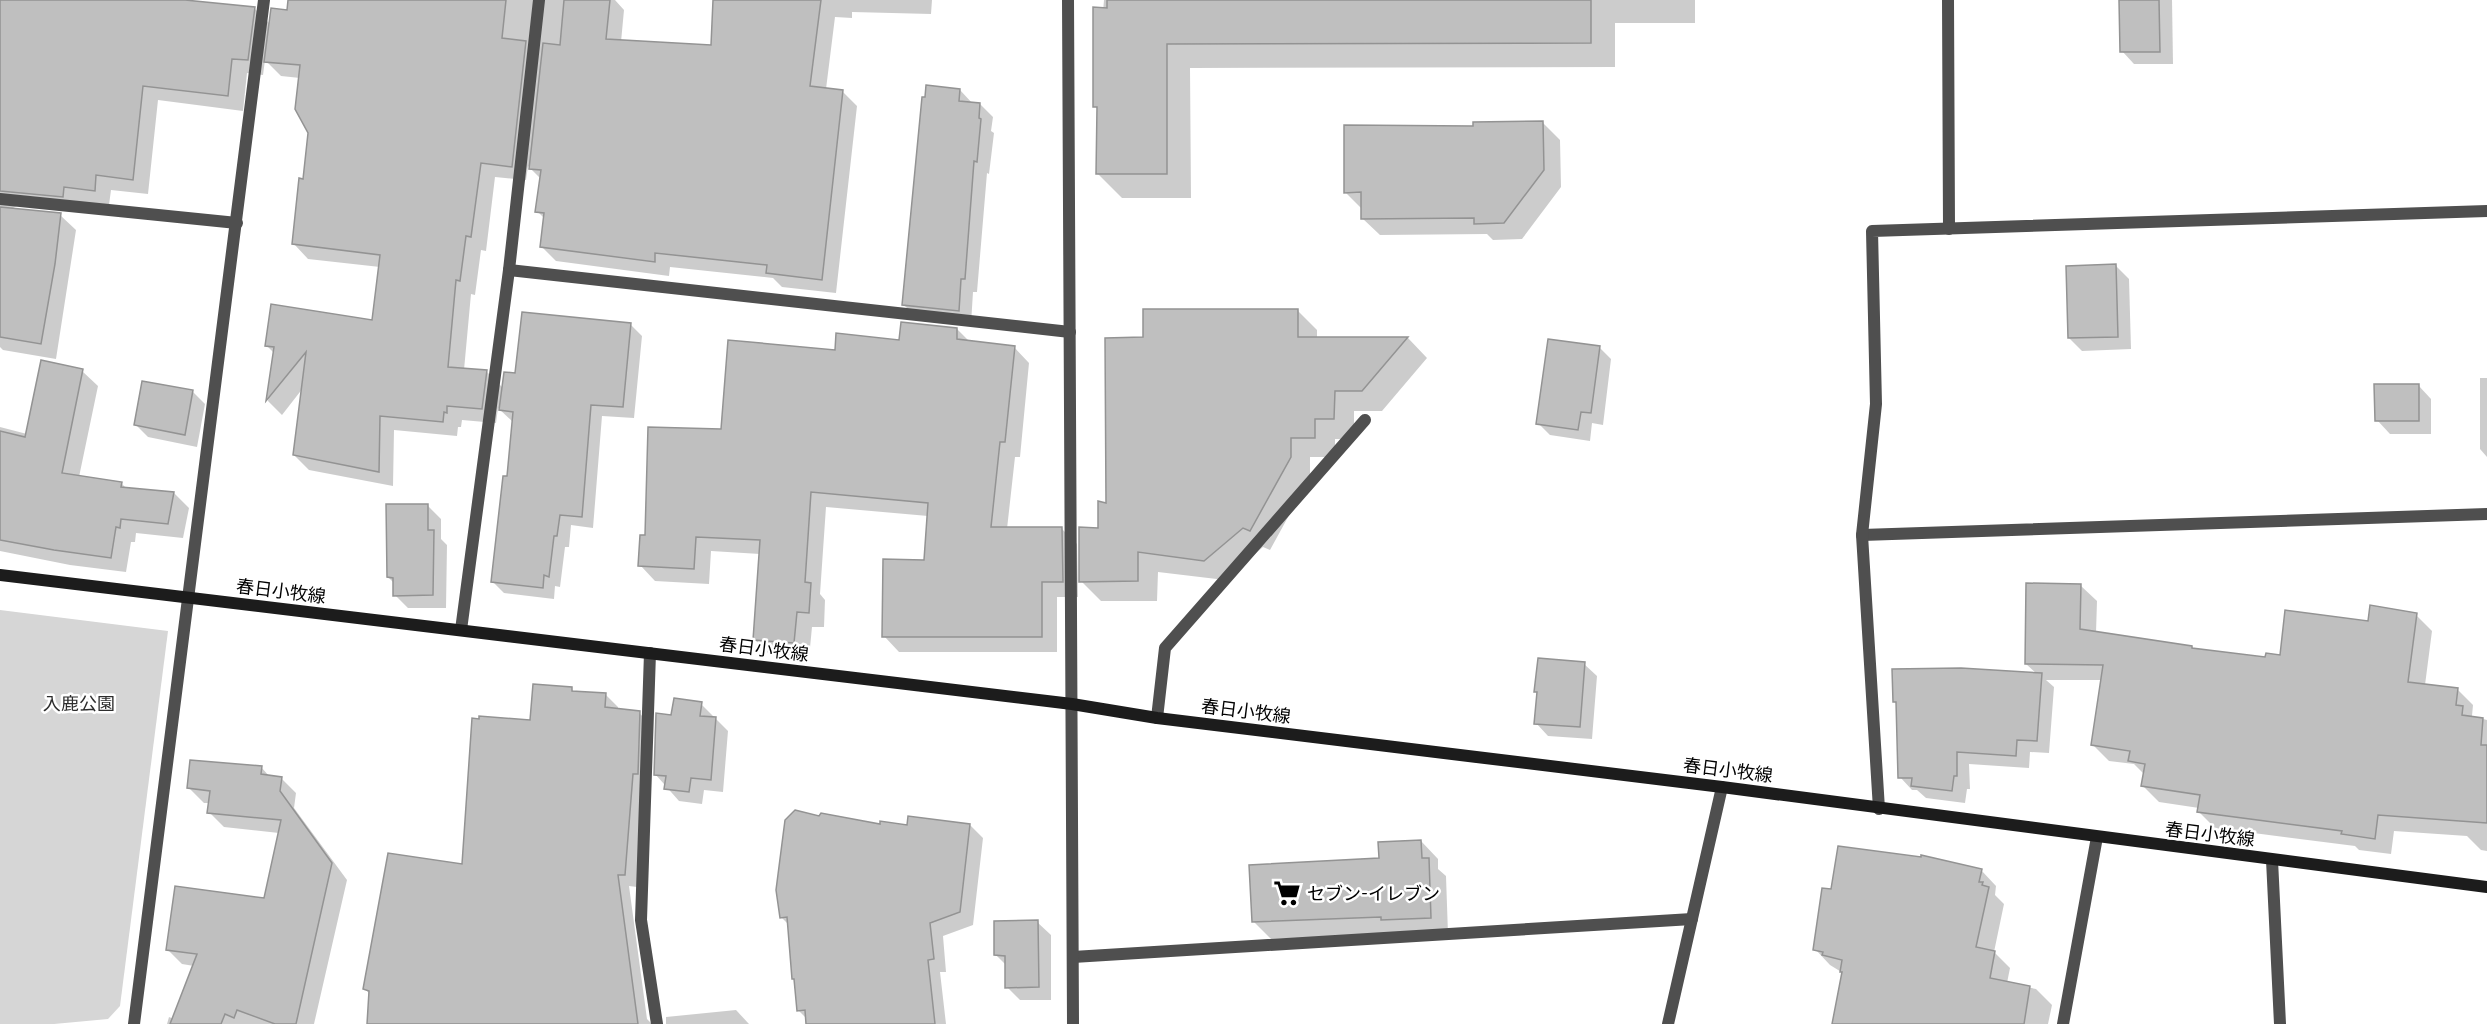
<svg xmlns="http://www.w3.org/2000/svg" width="2487" height="1024" font-family="Quicksand,'Noto Sans JP',sans-serif">
	<style>
		.green { fill: #d6d6d6 }
		.shadow { fill: #0003 }
		.building { fill: #bfbfbf; stroke: #939393; stroke-width: 1.5 }
		.lines { fill: none; stroke-linecap: round; stroke-linejoin: round }
		.minor { stroke: #4f4f4f; stroke-width: 12 }
		.tertiary { stroke: #4f4f4f; stroke-width: 12 }
		.secondary { stroke: #1c1c1c; stroke-width: 12 }
		.labels { text-anchor: middle; dominant-baseline: central; stroke-width: 5; stroke-linejoin: round; paint-order: stroke }
		.street-label { font-size: 18px; fill: #000; stroke: #fff }
		.park-label { font-size: 18px; fill: #2d2d2d; stroke: #fff }
		.poi-label { font-size: 18px; fill: #000; stroke: #fff; text-anchor: start }
	</style>
	<rect width="100%" height="100%" fill="#fff"/>
	<polygon class="green" points="0,610 168,631 120,1006 108,1019 54,1024 0,1024"/>
	<g class="shadow">
		<polygon points="0,0 172,0 254,8 271,25 288,11 289,0 615,0 624,10 621,42 712,46 715,0 932,0 931,14 852,12 852,18 835,17 826,89 842,91 857,106 836,293 782,287 773,278 670,267 669,276 556,261 541,246 545,219 537,211 542,180 528,166 526,180 495,177 486,251 481,250 475,295 471,294 464,370 487,372 503,388 517,375 630,324 642,336 634,418 602,416 593,528 571,525 569,547 565,547 560,587 555,586 554,599 504,593 492,581 508,478 513,422 498,408 496,423 462,420 461,427 458,427 457,436 394,430 393,486 309,470 294,455 303,388 282,415 268,401 275,354 267,346 373,322 380,267 308,259 294,244 310,133 300,78 281,76 265,60 263,75 247,73 243,111 158,100 148,194 111,190 109,205 17,206 9,210 60,215 76,230 56,359 3,350 0,347"/>
		<polygon points="1104,0 1695,0 1695,23 1615,23 1615,67 1190,68 1191,198 1122,198 1098,174 1098,110 1095,106"/>
		<polygon points="2121,0 2172,0 2173,64 2134,64 2122,51"/>
		<polygon points="960,90 973,104 980,104 993,117 991,131 994,133 989,174 987,173 977,292 973,292 971,324 917,318 904,305"/>
		<polygon points="1543,123 1560,140 1561,187 1522,239 1493,240 1487,234 1380,235 1362,218 1362,209 1345,192 1474,127"/>
		<polygon points="2116,266 2129,279 2131,349 2082,351 2069,338"/>
		<polygon points="1297,310 1317,330 1317,338 1408,338 1427,358 1382,411 1354,411 1354,439 1335,439 1335,457 1310,457 1310,477 1270,550 1263,547 1225,580 1158,572 1157,601 1101,601 1081,581 1108,504 1144,339"/>
		<polygon points="957,329 970,342 1014,347 1029,363 1020,457 1015,457 1007,529 1062,529 1077,544 1078,597 1057,597 1057,652 899,652 884,636 925,561 928,516 826,507 820,594 825,600 824,627 812,627 809,658 770,655 755,640 760,554 711,551 709,584 655,581 640,565 646,537 723,431 836,351 900,342"/>
		<polygon points="1599,347 1611,359 1603,425 1592,423 1590,441 1550,435 1538,423"/>
		<polygon points="82,371 98,386 79,477 121,483 127,489 174,493 189,508 183,538 136,533 135,542 131,542 126,572 70,565 0,551 0,427 27,434"/>
		<polygon points="2480,378 2487,378 2487,457 2480,449"/>
		<polygon points="2418,385 2431,399 2431,434 2390,434 2377,420"/>
		<polygon points="192,391 205,404 197,447 148,437 136,425"/>
		<polygon points="428,506 441,519 441,539 447,545 446,608 408,608 395,595 394,583 388,577"/>
		<polygon points="2080,585 2097,601 2096,633 2192,647 2194,649 2267,659 2281,657 2369,623 2416,615 2432,631 2425,685 2457,689 2473,705 2472,716 2487,720 2487,851 2481,850 2467,836 2394,831 2391,854 2359,850 2355,846 2215,828 2199,812 2199,808 2159,802 2143,786 2145,775 2134,764 2109,761 2093,745 2102,680 2046,680 2054,687 2049,753 2030,752 2029,768 1969,764 1970,789 1967,789 1965,803 1926,798 1917,790 1912,790 1900,777 1898,705 1895,702 2037,674 2026,664"/>
		<polygon points="1584,664 1597,676 1592,739 1548,736 1536,723 1538,694 1536,691"/>
		<polygon points="571,689 575,692 606,695 618,707 618,710 639,713 652,725 637,887 629,886 647,1019 652,1024 370,1024 371,995 365,989 464,866 532,722"/>
		<polygon points="701,704 728,731 723,792 704,790 702,804 679,801 656,775 673,716"/>
		<polygon points="261,767 270,777 281,778 296,793 294,808 347,880 314,1024 167,1024 169,1017 174,1019 194,966 182,964 167,949 265,900 279,833 224,827 209,812 210,803 204,803 189,788"/>
		<polygon points="820,818 881,825 970,825 983,838 973,925 943,936 946,972 940,972 946,1024 808,1024 807,1019 798,1010 796,981 793,979 789,925 781,917"/>
		<polygon points="1421,841 1438,859 1438,869 1446,876 1448,934 1271,939 1254,922"/>
		<polygon points="1981,870 1996,886 1995,895 2004,904 1994,952 2010,968 2007,983 2036,989 2052,1005 2048,1024 1832,1024 1843,973 1830,965 1815,949 1833,891"/>
		<polygon points="1037,922 1051,935 1051,1000 1020,1000 1007,987 1007,966 996,955"/>
		<polygon points="736,1010 749,1024 666,1024 666,1017"/>
	</g>
	<g class="building">
		<polygon points="0,0 185,0 255,7 248,60 232,59 228,96 143,86 133,180 96,175 95,191 64,187 63,197 0,191"/>
		<polygon points="288,0 506,0 502,38 526,41 512,167 481,163 471,237 466,236 460,281 456,280 448,367 487,370 482,409 447,406 447,413 444,412 443,422 380,416 379,472 293,455 306,352 266,401 274,347 265,346 271,304 372,320 380,255 292,244 299,178 303,179 308,133 295,109 300,65 264,62 271,8 287,10"/>
		<polygon points="564,0 610,0 606,39 711,45 713,0 821,0 810,86 843,90 822,280 766,273 767,265 655,253 655,262 540,247 544,213 535,212 541,170 529,169 543,43 560,45"/>
		<polygon points="1107,0 1591,0 1591,43 1167,44 1167,174 1096,174 1097,107 1093,107 1093,7 1107,8"/>
		<polygon points="2119,0 2159,0 2160,52 2120,52"/>
		<polygon points="926,85 960,89 959,101 980,103 979,118 981,119 977,162 974,161 965,279 961,279 959,311 902,305 922,97 925,97"/>
		<polygon points="1543,121 1544,170 1504,223 1474,224 1474,218 1361,219 1361,192 1344,193 1344,125 1473,126 1473,122"/>
		<polygon points="0,207 61,213 55,264 41,344 0,337"/>
		<polygon points="2116,264 2118,337 2068,338 2066,266"/>
		<polygon points="1143,309 1298,309 1298,337 1408,337 1362,391 1335,391 1334,419 1315,419 1315,438 1291,438 1291,457 1250,531 1243,528 1204,561 1138,552 1138,581 1079,582 1079,527 1098,528 1098,501 1106,503 1105,338 1143,337"/>
		<polygon points="522,312 631,323 623,407 591,405 582,517 560,515 557,536 554,536 549,577 544,575 543,588 491,582 503,476 507,476 513,412 499,410 504,372 515,373"/>
		<polygon points="901,322 957,328 957,339 1015,346 1005,442 1000,442 991,527 1062,527 1063,582 1042,582 1042,637 882,637 883,559 924,560 928,503 811,492 805,582 811,583 809,613 797,612 794,643 753,640 760,540 696,537 694,569 638,566 640,535 645,535 648,427 721,429 728,340 835,350 836,333 899,340"/>
		<polygon points="1548,339 1600,346 1591,413 1581,412 1578,430 1536,424"/>
		<polygon points="41,360 83,369 62,473 122,482 121,487 174,492 168,524 121,519 120,528 116,527 111,558 54,550 0,540 0,431 25,437"/>
		<polygon points="142,381 193,390 185,435 134,425"/>
		<polygon points="2374,384 2419,384 2419,421 2375,421"/>
		<polygon points="386,504 428,504 428,530 434,530 433,595 393,596 393,578 387,577"/>
		<polygon points="2026,583 2081,584 2080,629 2192,646 2192,648 2265,657 2266,653 2280,655 2285,610 2368,621 2370,605 2417,613 2408,682 2458,688 2456,705 2463,706 2462,715 2483,718 2481,745 2487,745 2487,823 2378,815 2375,839 2341,834 2342,831 2197,812 2200,795 2141,786 2145,764 2128,761 2130,751 2091,745 2103,665 2025,664"/>
		<polygon points="1538,658 1585,662 1580,727 1534,724 1537,692 1534,692"/>
		<polygon points="1961,668 2042,673 2037,741 2017,740 2016,756 1957,752 1957,776 1954,776 1952,791 1911,786 1912,778 1898,778 1896,702 1893,702 1892,669"/>
		<polygon points="533,684 572,687 572,691 606,693 605,707 640,711 638,774 633,774 625,875 618,875 638,1024 367,1024 369,991 363,989 388,853 462,864 472,718 479,719 479,716 530,720"/>
		<polygon points="674,698 702,702 700,716 716,717 711,780 691,778 689,792 664,789 666,776 654,775 656,713 671,715"/>
		<polygon points="190,760 262,766 261,774 282,777 280,791 332,863 296,1024 275,1024 237,1010 234,1018 225,1014 221,1024 170,1024 197,954 166,950 175,886 264,898 281,820 207,813 210,791 187,788"/>
		<polygon points="795,810 819,816 821,813 880,824 880,821 907,825 908,816 970,824 960,912 930,923 934,959 928,960 935,1024 806,1024 805,1010 797,1011 794,979 792,979 787,917 780,918 776,890 785,820"/>
		<polygon points="1421,840 1422,858 1429,858 1431,918 1381,920 1381,917 1252,922 1249,865 1379,858 1378,842"/>
		<polygon points="1838,846 1921,857 1921,855 1982,869 1979,882 1983,882 1982,885 1989,887 1976,947 1995,951 1990,978 2030,986 2024,1024 1832,1024 1842,972 1840,972 1842,960 1822,955 1823,952 1813,950 1822,888 1831,889"/>
		<polygon points="1038,920 1039,987 1005,988 1005,956 994,955 994,921"/>
	</g>
	<g class="lines">
		<g class="minor">
			<polyline points="1948,0 1949,229"/>
			<polyline points="0,199 237,223"/>
			<polyline points="509,270 1070,332"/>
			<polyline points="1862,535 2487,514"/>
			<polyline points="461,630 509,270 539,0"/>
			<polyline points="650,653 641,920 657,1024"/>
			<polyline points="1157,718 1165,648 1365,420"/>
			<polyline points="1879,809 1862,535 1876,404 1872,231 2487,211"/>
			<polyline points="2272,860 2280,1024"/>
			<polyline points="1073,957 1692,919"/>
			<polyline points="134,1024 264,0"/>
			<polyline points="1668,1024 1722,787"/>
			<polyline points="2063,1024 2097,837"/>
		</g>
		<polyline class="tertiary" points="1068,0 1073,1024"/>
		<polyline class="secondary" points="0,575 1072,704 1157,718 1722,787 2487,887"/>
	</g>
	<defs>
		<symbol id="supermarket-bare" viewBox="-9 -9 18 18"><path d="M-6-5.5h2.5l.6 2H6L4.5 2H-2.5L-4.4-4H-6ZM-1.5 3.2a1.3 1.3 0 1 0 .1 0ZM3 3.2a1.3 1.3 0 1 0 .1 0Z" fill="#000" stroke="#fff" stroke-width="2.5" paint-order="stroke"/></symbol>
	</defs>
	<g fill-rule="evenodd">
		<use href="#supermarket-bare" x="1268" y="874" width="38" height="38"/>
	</g>
	<g class="labels">
		<g class="street-label">
			<text transform="translate(281 591) rotate(7)">春日小牧線</text>
			<text transform="translate(764 649) rotate(7)">春日小牧線</text>
			<text transform="translate(1246 711) rotate(7)">春日小牧線</text>
			<text transform="translate(1728 770) rotate(7)">春日小牧線</text>
			<text transform="translate(2210 834) rotate(7)">春日小牧線</text>
		</g>
		<g class="park-label">
			<text x="79" y="703">入鹿公園</text>
		</g>
		<g class="poi-label">
			<text x="1307" y="893">セブン-イレブン</text>
		</g>
	</g>
</svg>
